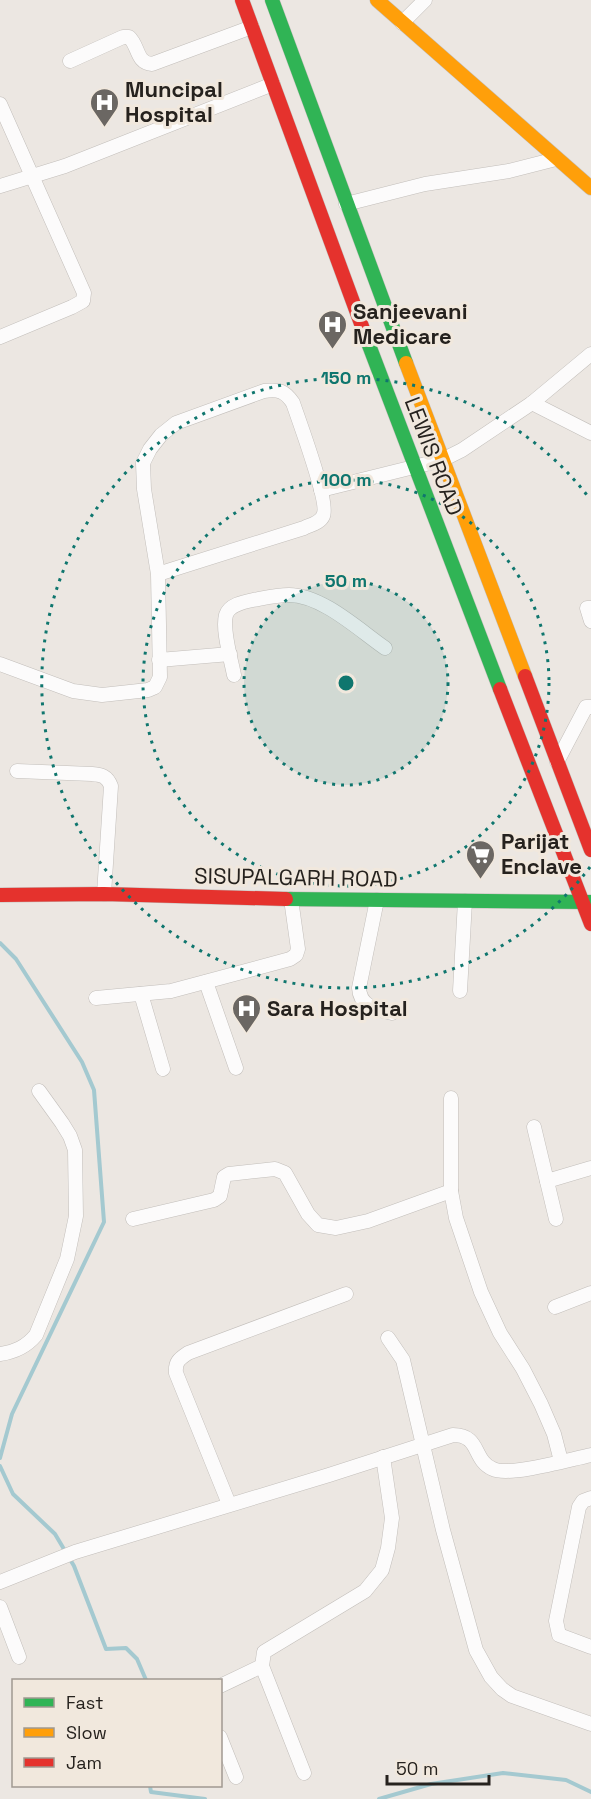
<svg xmlns="http://www.w3.org/2000/svg" width="591" height="1799" font-family="'Space Grotesk',sans-serif">
	<style>
		.lines { fill: none; stroke-linecap: round; stroke-linejoin: round }
		.stream { stroke: #a4c9d0; stroke-width: 4 }
		.street-casing { stroke: #c2beba; stroke-width: 15 }
		.fast-casing { stroke: #c2beba; stroke-width: 15 }
		.slow-casing { stroke: #c2beba; stroke-width: 15 }
		.jam-casing { stroke: #c2beba; stroke-width: 15 }
		.street { stroke: #fcfbfb; stroke-width: 14 }
		.fast { stroke: #30b455; stroke-width: 14 }
		.slow { stroke: #ff9f0a; stroke-width: 14 }
		.jam { stroke: #e5322d; stroke-width: 14 }
		.ring { fill: none; stroke: #0f766e; stroke-width: 3; stroke-dasharray: 3 6 }
		.labels { text-anchor: middle; dominant-baseline: central; stroke-width: 6; stroke-linejoin: round; paint-order: stroke }
		.poi-label { font-size: 22px; font-weight: bold; fill: #26221e; stroke: #f1e8dd; text-anchor: start }
		.street-label { font-size: 22px; fill: #26221e; stroke: #f1e8dd }
		.centre { fill: #0f766e; stroke: #f1e8dd; stroke-width: 3 }
		.ring-label { font-size: 18px; text-anchor: middle; font-weight: bold; fill: #0f766e; stroke: #f1e8dd; stroke-width: 6; stroke-linejoin: round; paint-order: stroke }
	</style>
	<rect width="100%" height="100%" fill="#ece7e2"/>
	<g class="lines">
		<g class="stream">
			<polyline points="0,943 16,959 82,1062 94,1090 104,1222 12,1414 0,1458"/>
			<polyline points="0,1466 13,1494 55,1534 74,1566 106,1649 126,1648 137,1659 146,1680"/>
			<polyline points="150,1786 151,1792 205,1799"/>
			<polyline points="379,1799 431,1784 503,1773 566,1780 591,1792"/>
		</g>
		<defs>
			<g id="street">
				<polyline points="402,23 425,0"/>
				<path d="M 70,61 L 123,37 L 129,37 C 139,46 136,63 152,64 L 252,27"/>
				<polyline points="0,104 84,293 83,301 72,307 0,337"/>
				<polyline points="0,186 65,166 273,84"/>
				<polyline points="346,204 425,184 509,171 556,159"/>
				<polyline points="532,403 591,433"/>
				<polyline points="321,490 442,460 462,450 532,403 591,354"/>
				<polyline points="591,608 587,608 591,621"/>
				<polyline points="159,660 230,654"/>
				<path d="M 0,664 L 73,691 L 102,695 L 148,690 L 155,687 L 160,677 L 158,574 L 144,489 L 143,463 L 150,449 L 161,435 L 176,423 L 264,391 C 279,389 285,391 293,403 C 299,421 330,504 323,516 C 320,523 310,525 304,528 L 158,574"/>
				<path d="M 234,675 C 231,659 222,630 226,615 C 229,605 243,602 253,600 C 264,598 277,595 289,595 C 322,595 359,630 385,648"/>
				<polyline points="557,762 586,707 591,707"/>
				<path d="M 17,771 L 92,774 C 102,775 107,776 111,786 L 104,894"/>
				<path d="M 377,900 L 359,988 C 360,1007 376,1009 392,1013"/>
				<polyline points="206,982 236,1068"/>
				<polyline points="460,991 465,901"/>
				<polyline points="141,994 163,1069"/>
				<polyline points="96,998 171,991 290,959 296,955 298,949 291,899"/>
				<polyline points="451,1098 451,1191 456,1218 481,1292 500,1333 523,1369 541,1404 554,1434 561,1461"/>
				<polyline points="534,1127 556,1219"/>
				<polyline points="547,1181 591,1168"/>
				<polyline points="133,1219 214,1200 220,1196 224,1177 229,1174 275,1169 285,1173 308,1214 318,1225 336,1228 368,1221 451,1191"/>
				<polyline points="555,1307 591,1293"/>
				<polyline points="388,1338 403,1360 443,1530 476,1650 491,1677 502,1689 512,1696 591,1724"/>
				<path d="M 0,1354 C 15,1352 26,1347 36,1335 L 67,1259 L 76,1216 L 75,1150 L 70,1136 L 62,1123 L 39,1091"/>
				<polyline points="591,1498 583,1501 579,1507 556,1621 559,1635 591,1647"/>
				<path d="M 229,1504 L 176,1373 C 175,1362 179,1359 188,1353 L 346,1294"/>
				<path d="M 0,1582 L 75,1552 L 329,1475 L 453,1435 C 481,1435 472,1460 493,1469 C 509,1477 571,1459 591,1455"/>
				<polyline points="0,1607 19,1657"/>
				<polyline points="220,1686 262,1666"/>
				<polyline points="220,1737 236,1777"/>
				<polyline points="304,1773 262,1666 264,1652 365,1591 382,1570 388,1548 392,1518 383,1457"/>
			</g>
			<g id="fast">
				<polyline points="272,0 406,363"/>
				<polyline points="367,340 500,689"/>
				<polyline points="286,899 591,902"/>
			</g>
			<g id="slow">
				<polyline points="377,0 591,188"/>
				<polyline points="406,363 525,676"/>
			</g>
			<g id="jam">
				<polyline points="242,0 367,340"/>
				<polyline points="525,676 591,850"/>
				<polyline points="500,689 591,924"/>
				<polyline points="0,895 104,894 286,899"/>
			</g>
		</defs>
		<use href="#street" class="street-casing"/>
		<use href="#fast" class="fast-casing"/>
		<use href="#slow" class="slow-casing"/>
		<use href="#jam" class="jam-casing"/>
		<use href="#street" class="street"/>
		<use href="#fast" class="fast"/>
		<use href="#slow" class="slow"/>
		<use href="#jam" class="jam"/>
	</g>
	<circle cx="346" cy="683" r="102" fill="#0f766e" fill-opacity=".12"/>
	<g class="ring">
		<circle cx="346" cy="683" r="102"/>
		<circle cx="346" cy="683" r="203"/>
		<path d="M590 867A305 305 0 1 1 590 499"/>
	</g>
	<defs>
		<symbol id="hospital-pin" viewBox="-11 -11 22 30"><path d="M0 17L-7.5 6A9.5 9.5 0 1 1 7.5 6Z" fill="#6b6763" stroke="#f1e8dd"/><path d="M-5-5h3v3.5h4V-5h3V5h-3V1.5h-4V5h-3Z" fill="#fff"/></symbol>
		<symbol id="supermarket-pin" viewBox="-11 -11 22 30"><path d="M0 17L-7.5 6A9.5 9.5 0 1 1 7.5 6Z" fill="#6b6763" stroke="#f1e8dd"/><path d="M-6-5.5h2.5l.6 2H6L4.5 2H-2.5L-4.4-4H-6ZM-1.5 3.2a1.3 1.3 0 1 0 .1 0ZM3 3.2a1.3 1.3 0 1 0 .1 0Z" fill="#fff"/></symbol>
	</defs>
	<g fill-rule="evenodd">
		<use href="#hospital-pin" x="88" y="86" width="33" height="45"/>
		<use href="#hospital-pin" x="316" y="308" width="33" height="45"/>
		<use href="#supermarket-pin" x="464" y="838" width="33" height="45"/>
		<use href="#hospital-pin" x="230" y="992" width="33" height="45"/>
	</g>
	<g class="labels">
		<g class="poi-label">
			<text x="125" y="89">Muncipal<tspan x="125" dy="25">Hospital</tspan></text>
			<text x="353" y="311">Sanjeevani<tspan x="353" dy="25">Medicare</tspan></text>
			<text x="501" y="841">Parijat<tspan x="501" dy="25">Enclave</tspan></text>
			<text x="267" y="1008">Sara Hospital</text>
		</g>
		<g class="street-label">
			<text transform="translate(434 456) rotate(69)">LEWIS ROAD</text>
			<text transform="translate(296 877) rotate(1)">SISUPALGARH ROAD</text>
		</g>
	</g>
	<circle cx="346" cy="683" r="9" class="centre"/>
	<g class="ring-label">
		<text x="346" y="384">150 m</text>
		<text x="346" y="486">100 m</text>
		<text x="346" y="587">50 m</text>
	</g>
	<rect x="12" y="1679" width="210" height="108" fill="#f1e8dd" stroke="#a09991" stroke-width="1.5"/>
	<rect x="24" y="1698" width="30" height="9" fill="#30b455" stroke="#a09991" stroke-width="1.5"/>
	<text x="66" y="1709" font-size="18" fill="#26221e">Fast</text>
	<rect x="24" y="1728" width="30" height="9" fill="#ff9f0a" stroke="#a09991" stroke-width="1.5"/>
	<text x="66" y="1739" font-size="18" fill="#26221e">Slow</text>
	<rect x="24" y="1758" width="30" height="9" fill="#e5322d" stroke="#a09991" stroke-width="1.5"/>
	<text x="66" y="1769" font-size="18" fill="#26221e">Jam</text>
	<path d="M387 1775v9h102v-9" fill="none" stroke="#26221e" stroke-width="3"/>
	<text x="396" y="1775" font-size="18" fill="#26221e" stroke="#f1e8dd" stroke-width="4.5" paint-order="stroke">50 m</text>
</svg>
